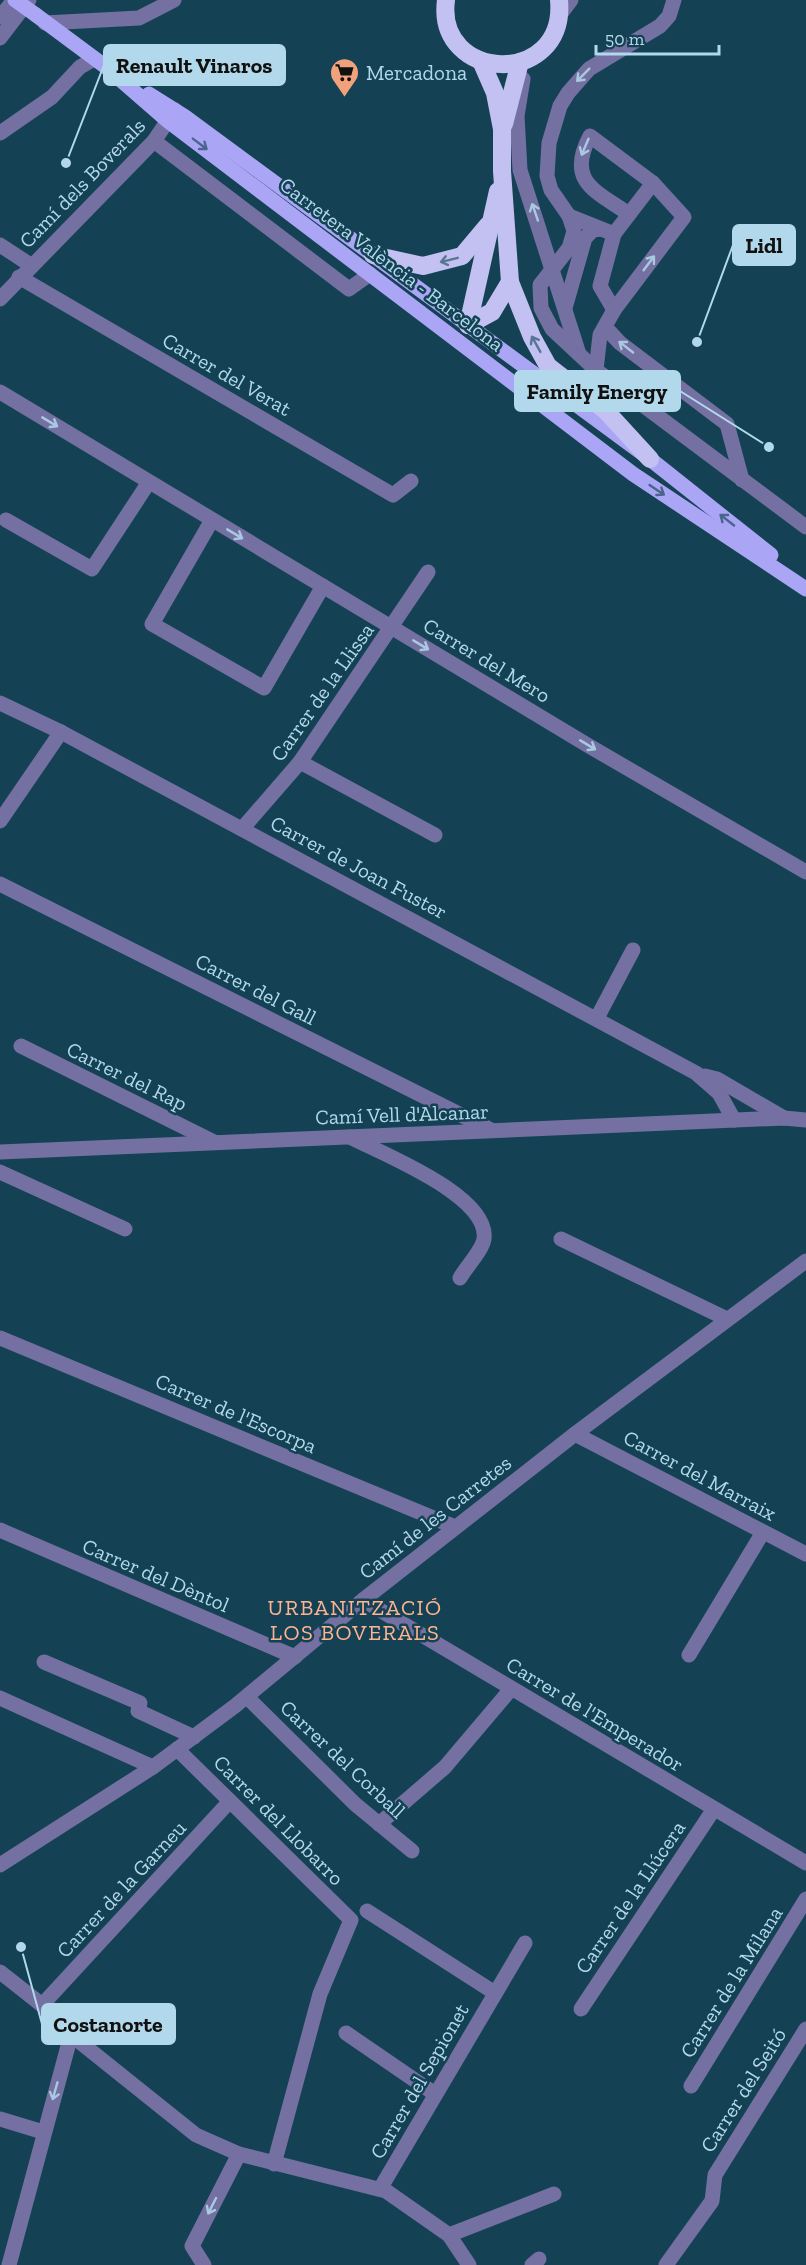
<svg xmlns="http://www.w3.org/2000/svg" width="806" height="2265" font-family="'Zilla Slab',serif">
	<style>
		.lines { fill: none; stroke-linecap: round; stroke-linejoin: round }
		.minor { stroke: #7470a2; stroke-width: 15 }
		.major { stroke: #aba5f5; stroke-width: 15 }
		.highway { stroke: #c3c1f1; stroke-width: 18 }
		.major-bridge { stroke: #aba5f5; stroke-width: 15 }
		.oneway { stroke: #a9c9e0 }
		.oneway2 { stroke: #49658c }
		.oneway3 { stroke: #5a7593 }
		.labels { text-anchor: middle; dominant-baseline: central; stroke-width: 5; stroke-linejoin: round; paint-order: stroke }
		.poi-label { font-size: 21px; fill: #b2d9eb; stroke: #144254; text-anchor: start }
		.street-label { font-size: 21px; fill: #b2d9eb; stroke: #144254 }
		.neighbourhood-label { font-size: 22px; letter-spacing: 1.5px; fill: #ffb490; stroke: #144254 }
		.leader { fill: none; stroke: #b2d9eb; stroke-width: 2 }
		.callout-dot { fill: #b2d9eb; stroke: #144254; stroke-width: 2 }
		.callout { fill: #b2d9eb; stroke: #b2d9eb; stroke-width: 2 }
		.callout-label { font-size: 22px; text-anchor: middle; font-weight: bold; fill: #111 }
	</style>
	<rect width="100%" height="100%" fill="#144254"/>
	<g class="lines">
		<g class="minor">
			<polyline points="674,0 669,16 660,26 589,69 568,93 560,106 549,143 547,176 551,190 569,216 574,231 569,248 540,285 541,308 552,329 596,370 806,527"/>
			<polyline points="559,16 571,0"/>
			<polyline points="0,17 14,0"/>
			<polyline points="45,23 139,18 174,0"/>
			<polyline points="0,38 29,0"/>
			<polyline points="523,79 517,116 520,170 579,354"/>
			<polyline points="0,133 52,97 80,67 94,59"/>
			<polyline points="154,141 349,289 370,274"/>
			<polyline points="569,216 614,234 600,286 614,310"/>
			<polyline points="614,234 653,183"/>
			<polyline points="0,245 32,266"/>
			<polyline points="19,277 393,495 411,481"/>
			<polyline points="0,299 154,141 175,110"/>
			<polyline points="565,308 585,238 593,230 601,229"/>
			<polyline points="605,327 620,343 727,424 742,480"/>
			<path d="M 596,370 L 600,335 L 614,310 L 684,217 L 653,183 L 590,136 C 566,181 595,191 629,214"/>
			<polyline points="0,392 589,746 806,872"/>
			<polyline points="6,520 92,569 149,482"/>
			<polyline points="212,520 152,624 264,688 323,586"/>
			<polyline points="0,703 61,732 696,1073 719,1093 734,1120"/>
			<polyline points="300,762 435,835"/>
			<polyline points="0,821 61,732"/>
			<polyline points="242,829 300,762 428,572"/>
			<polyline points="0,884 491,1130"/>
			<polyline points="597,1018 633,950"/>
			<polyline points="21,1046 214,1142"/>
			<polyline points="705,1076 717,1079 784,1118"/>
			<path d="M 350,1137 C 383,1154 490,1196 484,1239 C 482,1251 466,1267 460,1278"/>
			<polyline points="0,1152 784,1118 806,1120"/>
			<polyline points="0,1172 125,1229"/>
			<polyline points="561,1239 727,1319"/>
			<polyline points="0,1338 455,1527"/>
			<polyline points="575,1434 806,1554"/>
			<polyline points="0,1530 295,1657"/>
			<polyline points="363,1600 806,1863"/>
			<polyline points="689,1655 763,1532"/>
			<polyline points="44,1662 140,1703 138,1711 194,1737"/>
			<polyline points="247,1697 355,1804 412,1851"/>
			<polyline points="0,1698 153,1767"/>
			<polyline points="177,1749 351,1920 320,1994 274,2164"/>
			<polyline points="379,1824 445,1767 511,1689"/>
			<polyline points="0,1865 153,1767 235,1706 363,1600 575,1434 806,1261"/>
			<polyline points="367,1911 495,1993"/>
			<polyline points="0,1972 42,2005 71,2035 196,2135 239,2154 386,2191 449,2235 469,2265"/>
			<polyline points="42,2005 230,1801"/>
			<polyline points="581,2009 714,1809"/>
			<polyline points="346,2033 435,2094"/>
			<polyline points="691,2086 806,1899"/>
			<polyline points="0,2119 43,2132"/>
			<polyline points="380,2189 525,1943"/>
			<polyline points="449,2235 554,2194"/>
			<polyline points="9,2265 71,2035"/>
			<polyline points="204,2265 192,2246 239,2154"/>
			<polyline points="532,2265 539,2259"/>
			<polyline points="666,2265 712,2201 715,2175 806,2029"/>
		</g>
		<g class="major">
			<polyline points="36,15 106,67 168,121 633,474 806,589"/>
			<polyline points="149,94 184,116 650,459 771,555"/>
		</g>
		<g class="highway">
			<path d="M 446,0 C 435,83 567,88 559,0"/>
			<polyline points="481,61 495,93 502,129 502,171 510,282 532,337 548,366 606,411 650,459"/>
			<polyline points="504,124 520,62"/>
			<polyline points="373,255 423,266 462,256 488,225"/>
			<polyline points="468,325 498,191"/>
			<polyline points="468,325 492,312 510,282"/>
		</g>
		<polyline class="major-bridge" points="15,0 36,15"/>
	</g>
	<defs><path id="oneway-shaft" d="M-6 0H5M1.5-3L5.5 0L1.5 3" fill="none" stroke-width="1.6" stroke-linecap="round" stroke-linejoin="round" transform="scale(1.5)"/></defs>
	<g class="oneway">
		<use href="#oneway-shaft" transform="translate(583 75) rotate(135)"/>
		<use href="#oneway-shaft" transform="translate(585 147) rotate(113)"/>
		<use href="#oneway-shaft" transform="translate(535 212) rotate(-109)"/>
		<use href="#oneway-shaft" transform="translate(649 263) rotate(-53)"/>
		<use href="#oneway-shaft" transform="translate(626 347) rotate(-142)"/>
		<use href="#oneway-shaft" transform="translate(50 422) rotate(31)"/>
		<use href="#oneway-shaft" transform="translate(235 534) rotate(31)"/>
		<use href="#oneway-shaft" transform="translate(421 645) rotate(31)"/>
		<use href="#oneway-shaft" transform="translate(588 745) rotate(31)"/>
		<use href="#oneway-shaft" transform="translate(55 2091) rotate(106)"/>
		<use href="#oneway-shaft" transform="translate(212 2206) rotate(117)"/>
	</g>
	<g class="oneway2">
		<use href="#oneway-shaft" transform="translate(200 144) rotate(37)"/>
		<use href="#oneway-shaft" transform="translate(657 490) rotate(34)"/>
		<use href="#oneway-shaft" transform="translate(727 520) rotate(-142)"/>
	</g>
	<g class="oneway3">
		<use href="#oneway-shaft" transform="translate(449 260) rotate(166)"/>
		<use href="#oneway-shaft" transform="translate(536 344) rotate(-119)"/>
	</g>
	<defs>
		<symbol id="supermarket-pin" viewBox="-11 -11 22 30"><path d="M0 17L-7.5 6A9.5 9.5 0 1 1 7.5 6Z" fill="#f1a27b" stroke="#144254"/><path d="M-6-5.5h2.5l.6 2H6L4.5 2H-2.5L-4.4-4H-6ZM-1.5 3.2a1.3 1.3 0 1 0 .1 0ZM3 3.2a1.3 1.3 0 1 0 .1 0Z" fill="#111"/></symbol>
	</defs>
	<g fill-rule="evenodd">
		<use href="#supermarket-pin" x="328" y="56" width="33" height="45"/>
	</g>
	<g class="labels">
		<g class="poi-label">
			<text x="366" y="72">Mercadona</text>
		</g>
		<g class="street-label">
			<text transform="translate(82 183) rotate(-46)">Camí dels Boverals</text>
			<text transform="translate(392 264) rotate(37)">Carretera València - Barcelona</text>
			<text transform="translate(227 374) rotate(30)">Carrer del Verat</text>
			<text transform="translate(487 660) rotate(31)">Carrer del Mero</text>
			<text transform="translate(322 692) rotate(-55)">Carrer de la Llissa</text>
			<text transform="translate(359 867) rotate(28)">Carrer de Joan Fuster</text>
			<text transform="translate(256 989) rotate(27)">Carrer del Gall</text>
			<text transform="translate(127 1076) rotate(26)">Carrer del Rap</text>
			<text transform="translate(402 1114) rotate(-2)">Camí Vell d'Alcanar</text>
			<text transform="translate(236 1413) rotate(23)">Carrer de l'Escorpa</text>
			<text transform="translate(700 1475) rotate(28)">Carrer del Marraix</text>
			<text transform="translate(435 1517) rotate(-38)">Camí de les Carretes</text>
			<text transform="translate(156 1575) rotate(23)">Carrer del Dèntol</text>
			<text transform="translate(595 1714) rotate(31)">Carrer de l'Emperador</text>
			<text transform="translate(343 1759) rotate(43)">Carrer del Corball</text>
			<text transform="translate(279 1820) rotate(45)">Carrer del Llobarro</text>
			<text transform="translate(121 1889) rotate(-47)">Carrer de la Garneu</text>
			<text transform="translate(630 1897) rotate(-56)">Carrer de la Llúcera</text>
			<text transform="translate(731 1982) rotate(-58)">Carrer de la Milana</text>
			<text transform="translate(419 2081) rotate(-60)">Carrer del Sepionet</text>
			<text transform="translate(743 2090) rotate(-58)">Carrer del Seitó</text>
		</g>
		<g class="neighbourhood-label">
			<text x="355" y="1607">URBANITZACIÓ<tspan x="355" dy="25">LOS BOVERALS</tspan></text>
		</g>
	</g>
	<path class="leader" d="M66 163L104 65M697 342L733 245M769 447L680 391M21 1947L42 2024"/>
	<g class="callout-dot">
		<circle cx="66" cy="163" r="6"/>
		<circle cx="697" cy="342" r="6"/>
		<circle cx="769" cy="447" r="6"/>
		<circle cx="21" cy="1947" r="6"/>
	</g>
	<g class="callout">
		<rect x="104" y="45" width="181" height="40" rx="6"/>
		<rect x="733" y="225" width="62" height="40" rx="6"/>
		<rect x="515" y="371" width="165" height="40" rx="6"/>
		<rect x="42" y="2004" width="133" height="40" rx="6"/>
	</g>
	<g class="callout-label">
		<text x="194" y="73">Renault Vinaros</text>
		<text x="764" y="253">Lidl</text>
		<text x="597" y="399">Family Energy</text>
		<text x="108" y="2032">Costanorte</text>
	</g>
	<path d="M596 45v9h123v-9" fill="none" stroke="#b2d9eb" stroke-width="3"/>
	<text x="605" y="45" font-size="18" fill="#b2d9eb" stroke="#144254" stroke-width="4.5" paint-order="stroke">50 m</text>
</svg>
